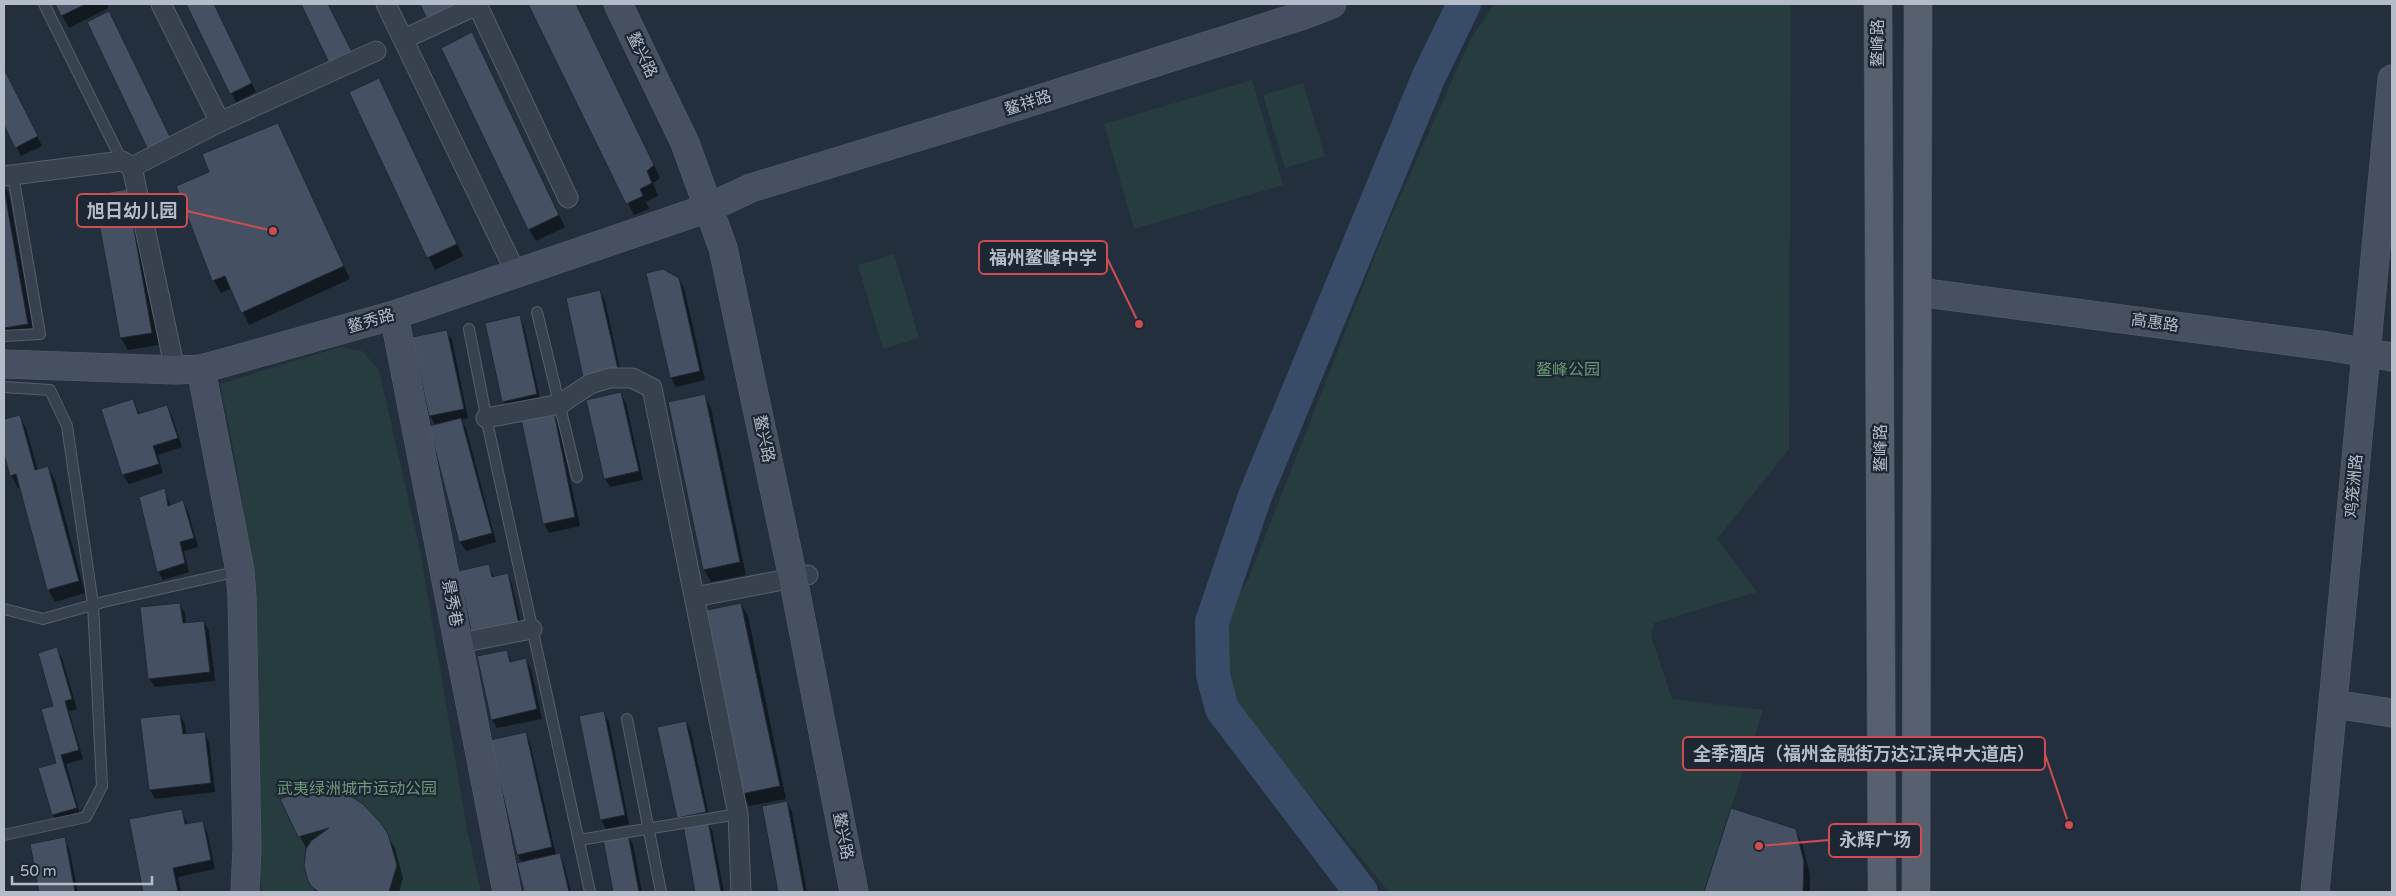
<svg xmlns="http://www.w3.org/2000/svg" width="2396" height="896" font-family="'Varela Round','Noto Sans SC',sans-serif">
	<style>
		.green { fill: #263c3f }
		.shadow { fill: #0007 }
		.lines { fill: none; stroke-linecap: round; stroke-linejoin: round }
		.river { stroke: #394c67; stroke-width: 34 }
		.building { fill: #455162; stroke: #1f2835 }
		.lane-casing { stroke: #565f6c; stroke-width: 12 }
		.street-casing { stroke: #565f6c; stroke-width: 21 }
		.secondary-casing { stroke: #565f6c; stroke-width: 29 }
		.primary-casing { stroke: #414a57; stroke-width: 29 }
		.lane { stroke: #38414e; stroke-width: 10 }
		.street { stroke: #38414e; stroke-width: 19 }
		.secondary { stroke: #465061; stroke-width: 28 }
		.primary { stroke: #56606e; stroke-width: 28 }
		.labels { text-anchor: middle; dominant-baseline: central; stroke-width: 4.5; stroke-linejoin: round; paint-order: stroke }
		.street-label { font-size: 16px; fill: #b4bcc9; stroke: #1d2633 }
		.park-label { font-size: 16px; fill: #6b9a76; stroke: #1d2633 }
		.leader { fill: none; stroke: #ce4d50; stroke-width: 2 }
		.callout-dot { fill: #ce4d50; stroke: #1d2633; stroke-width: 2 }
		.callout { fill: #1d2633; stroke: #ce4d50; stroke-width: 2 }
		.callout-label { font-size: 18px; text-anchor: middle; font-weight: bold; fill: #b4bcc9 }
	</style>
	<rect width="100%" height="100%" fill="#242f3e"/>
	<g class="green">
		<path d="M 1494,4 L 1791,4 L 1789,449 L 1717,539 L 1757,592 L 1654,623 L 1651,636 L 1672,699 L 1763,710 L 1704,892 L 1389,892 L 1235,704 C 1218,657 1219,622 1248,580 L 1384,233 L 1470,40 Z"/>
		<polygon points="1252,80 1283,185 1134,229 1104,124"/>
		<polygon points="1303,83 1325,156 1285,168 1263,95"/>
		<polygon points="894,254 919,338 883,349 858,265"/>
		<path d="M 340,347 L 362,351 L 379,370 L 420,551 L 467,829 L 481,892 L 262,892 C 248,781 255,668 248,556 C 244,500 232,439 220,384 Z"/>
	</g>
	<g class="shadow">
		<polygon points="56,4 107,4 109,8 69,28"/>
		<polygon points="188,4 214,4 256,92 236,102"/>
		<polygon points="529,4 576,4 660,178 653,183 658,196 646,202 649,209 634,215"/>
		<polygon points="472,34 565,227 536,241 529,229"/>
		<polygon points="4,70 42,146 21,156 4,123"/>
		<polygon points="385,91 463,256 435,270 350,93"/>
		<polygon points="278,124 350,279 249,325 232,288 221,293 214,281 177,187 211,173"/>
		<polygon points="4,185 9,194 34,336 4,342"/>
		<polygon points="126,191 133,203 159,345 128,350 121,338 96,196"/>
		<polygon points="679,279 684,288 705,380 676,387 671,377"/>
		<polygon points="600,291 605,301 622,378 589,385"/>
		<polygon points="519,317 524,326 541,403 508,411 503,401"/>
		<polygon points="446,331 452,340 468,418 461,420 466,428 496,542 466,551 460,542 430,427 436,426 430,416 414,338"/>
		<polygon points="621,394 626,403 643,480 610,487 605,478"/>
		<polygon points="704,395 711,408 746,575 711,582 704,570"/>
		<polygon points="133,401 140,415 167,407 172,416 182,447 158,455 163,473 129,484 123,475 103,410"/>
		<polygon points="553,413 558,423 580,526 549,533 544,523"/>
		<polygon points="19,416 26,428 38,471 48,468 55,480 85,593 55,602 48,589 21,487 18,488 11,475 4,449 4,420"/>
		<polygon points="164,490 171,506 183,502 188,511 198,547 184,551 189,572 163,580 158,571"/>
		<polygon points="488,566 494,577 507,574 512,584 523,633 479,643"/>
		<polygon points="179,604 185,613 186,624 204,622 209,631 215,681 155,687 149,678"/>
		<polygon points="741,604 748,616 786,799 749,806 742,794"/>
		<polygon points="57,649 62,658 77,709 69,711 83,759 66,764 81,818 58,824 53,815 40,769 58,764 54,707"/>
		<polygon points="507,651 512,663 526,660 531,669 542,719 497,728 492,719"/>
		<polygon points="603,713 609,722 629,824 606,829 601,820 580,717"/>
		<polygon points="180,715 185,724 186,735 204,733 209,742 215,792 155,799 150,790"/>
		<polygon points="686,722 691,731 710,821 707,822 712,830 724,892 696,892 684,827 678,818"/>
		<polygon points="525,733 530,742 556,855 559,854 564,864 571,892 525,892 518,864 522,863 518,855"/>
		<polygon points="281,800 387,835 395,848 403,878 399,892 316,892 309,881 307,850"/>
		<polygon points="787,802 792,812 807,892 780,892 764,807"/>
		<polygon points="1732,809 1795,830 1802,843 1810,875 1810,892 1704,892"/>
		<polygon points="181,810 188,825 202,822 207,832 215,869 178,877 181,892 145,892 130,820"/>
		<polygon points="627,835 633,844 642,892 614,892 604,840"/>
		<polygon points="64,839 69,848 78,892 40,892 31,845"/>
	</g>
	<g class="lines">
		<polyline class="river" points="1361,892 1222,709 1213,675 1212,622 1255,496 1429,76 1464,4"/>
	</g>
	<g class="building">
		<polygon points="55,4 86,4 61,16"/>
		<polygon points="186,4 214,4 252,83 230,94"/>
		<polygon points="301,4 328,4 354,56 331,67"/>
		<polygon points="420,4 457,4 427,19"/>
		<polygon points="528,4 576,4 654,165 647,171 652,183 640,189 643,196 626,204"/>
		<polygon points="109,11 172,141 149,152 87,22"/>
		<polygon points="472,32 559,215 528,230 441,48"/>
		<polygon points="4,69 38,136 15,148 4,125"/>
		<polygon points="379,78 457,244 427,258 349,92"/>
		<polygon points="278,123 344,266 241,313 225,276 212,281 176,186 209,172 202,154"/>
		<polygon points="4,188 28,324 4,328"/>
		<polygon points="127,189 152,333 120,338 94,195"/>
		<polygon points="663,269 679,278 700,371 670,378 646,273"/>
		<polygon points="600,290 618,369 583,377 566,298"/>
		<polygon points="520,315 537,394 502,402 485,323"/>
		<polygon points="447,330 464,409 429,416 412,337"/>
		<polygon points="621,392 639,471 604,479 586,400"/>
		<polygon points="705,394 740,562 703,570 668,402"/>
		<polygon points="133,399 138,414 167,405 178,438 153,446 159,464 122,475 101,409"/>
		<polygon points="554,412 575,517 543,524 521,419"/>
		<polygon points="20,415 35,470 48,466 79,581 47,590 16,474 10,476 4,454 4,419"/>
		<polygon points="461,418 492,533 459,542 429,426"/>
		<polygon points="165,488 168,506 183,500 194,538 180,542 185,563 157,572 139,497"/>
		<polygon points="489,564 492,577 508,573 519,624 472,635 458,571"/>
		<polygon points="180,603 183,623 204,621 210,672 148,679 140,607"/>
		<polygon points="741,603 780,786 741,794 702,611"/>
		<polygon points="57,647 72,699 65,701 79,750 61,755 77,808 52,815 38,768 56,763 41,709 53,706 38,653"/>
		<polygon points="507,650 510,662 526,658 537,709 491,720 477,656"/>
		<polygon points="604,711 625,815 600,820 579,716"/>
		<polygon points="180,714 183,734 205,732 211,783 149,790 140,718"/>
		<polygon points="686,721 706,812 677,818 657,727"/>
		<polygon points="526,732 552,847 517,855 490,740"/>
		<polygon points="306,790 336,791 352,797 363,804 381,823 388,834 397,865 389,892 319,892 312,887 308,881 304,866 306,849 311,841 329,828 298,837 280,799"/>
		<polygon points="787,801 804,892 778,892 762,806"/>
		<polygon points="1731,808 1796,829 1804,862 1803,892 1704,892"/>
		<polygon points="182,809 185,824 203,821 211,860 173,868 178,891 143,892 129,819"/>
		<polygon points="708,820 721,892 695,892 683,825"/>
		<polygon points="628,834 639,892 613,892 603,839"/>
		<polygon points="65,837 75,892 39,892 30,844"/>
		<polygon points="560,853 569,892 524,892 517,863"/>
	</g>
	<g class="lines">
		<defs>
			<g id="lane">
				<polyline points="44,4 122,161"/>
				<polyline points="537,312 577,477"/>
				<polyline points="469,329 489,431 590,892"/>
				<polyline points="4,336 40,334 13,175"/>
				<polyline points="4,387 50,390 67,426 93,604 102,786 86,817 4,835"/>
				<polyline points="4,609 43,619 103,602 239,571"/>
				<polyline points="627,719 661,892"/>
				<polyline points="579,840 738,814"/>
			</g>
			<g id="street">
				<polyline points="161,4 220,122"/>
				<polyline points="386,4 516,273"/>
				<polyline points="477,4 568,198"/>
				<polyline points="404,39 477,5"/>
				<polyline points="132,167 175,370"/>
				<polyline points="4,176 122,161 132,167 220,122 376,51"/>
				<polyline points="486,418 560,404 590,384 610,378 632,378 652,388 738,814 741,892"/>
				<polyline points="695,597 808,575"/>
				<polyline points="460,643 532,629"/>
			</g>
			<g id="secondary">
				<polyline points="618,4 685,143 723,248 793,578 854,892"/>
				<polyline points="1918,292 2327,346 2392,357"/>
				<polyline points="394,315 507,892"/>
				<polyline points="4,364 175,370 201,369 223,363 394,315 708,208 751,188 986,116 1304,15 1332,4"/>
				<polyline points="201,369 240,571 242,597 247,848 245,892"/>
				<polyline points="2334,704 2392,713"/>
				<polyline points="2315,892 2392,79"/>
			</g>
			<g id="primary">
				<polyline points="1878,4 1882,892"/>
				<polyline points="1916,892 1918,4"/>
			</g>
		</defs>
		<use href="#lane" class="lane-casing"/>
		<use href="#street" class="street-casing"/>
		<use href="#secondary" class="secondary-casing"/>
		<use href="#primary" class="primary-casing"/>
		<use href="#lane" class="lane"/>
		<use href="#street" class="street"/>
		<use href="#secondary" class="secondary"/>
		<use href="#primary" class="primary"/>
	</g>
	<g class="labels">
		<g class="street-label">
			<text transform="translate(1878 43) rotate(-90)">鳌峰路</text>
			<text transform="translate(642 55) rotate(64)">鳌兴路</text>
			<text transform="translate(1028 103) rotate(-18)">鳌祥路</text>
			<text transform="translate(371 321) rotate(-16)">鳌秀路</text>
			<text transform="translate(2155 323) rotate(8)">高惠路</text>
			<text transform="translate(764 439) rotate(78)">鳌兴路</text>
			<text transform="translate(1881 448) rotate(-90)">鳌峰路</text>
			<text transform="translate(2354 486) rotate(-85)">鸡笼洲路</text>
			<text transform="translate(452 603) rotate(79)">景秀巷</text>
			<text transform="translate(843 836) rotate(79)">鳌兴路</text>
		</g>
		<g class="park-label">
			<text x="1568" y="370">鳌峰公园</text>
			<text x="357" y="789">武夷绿洲城市运动公园</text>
		</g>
	</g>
	<path class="leader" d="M273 231L187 211M1139 324L1107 258M2069 825L2045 754M1759 846L1829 840"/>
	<g class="callout-dot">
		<circle cx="273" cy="231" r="5"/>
		<circle cx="1139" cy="324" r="5"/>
		<circle cx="2069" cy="825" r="5"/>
		<circle cx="1759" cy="846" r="5"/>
	</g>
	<g class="callout">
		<rect x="77" y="194" width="110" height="33" rx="5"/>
		<rect x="979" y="241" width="128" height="33" rx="5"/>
		<rect x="1683" y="737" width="362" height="33" rx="5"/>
		<rect x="1829" y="824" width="92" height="33" rx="5"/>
	</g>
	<g class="callout-label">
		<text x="132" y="217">旭日幼儿园</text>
		<text x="1043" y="264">福州鳌峰中学</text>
		<text x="1864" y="760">全季酒店（福州金融街万达江滨中大道店）</text>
		<text x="1875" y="846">永辉广场</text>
	</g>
	<rect width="2396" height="896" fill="none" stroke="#b4bcc9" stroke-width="10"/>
	<path d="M12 876v8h140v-8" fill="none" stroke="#b4bcc9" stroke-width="2.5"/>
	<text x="20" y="876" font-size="15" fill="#b4bcc9" stroke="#1d2633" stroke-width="4" paint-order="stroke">50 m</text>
</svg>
